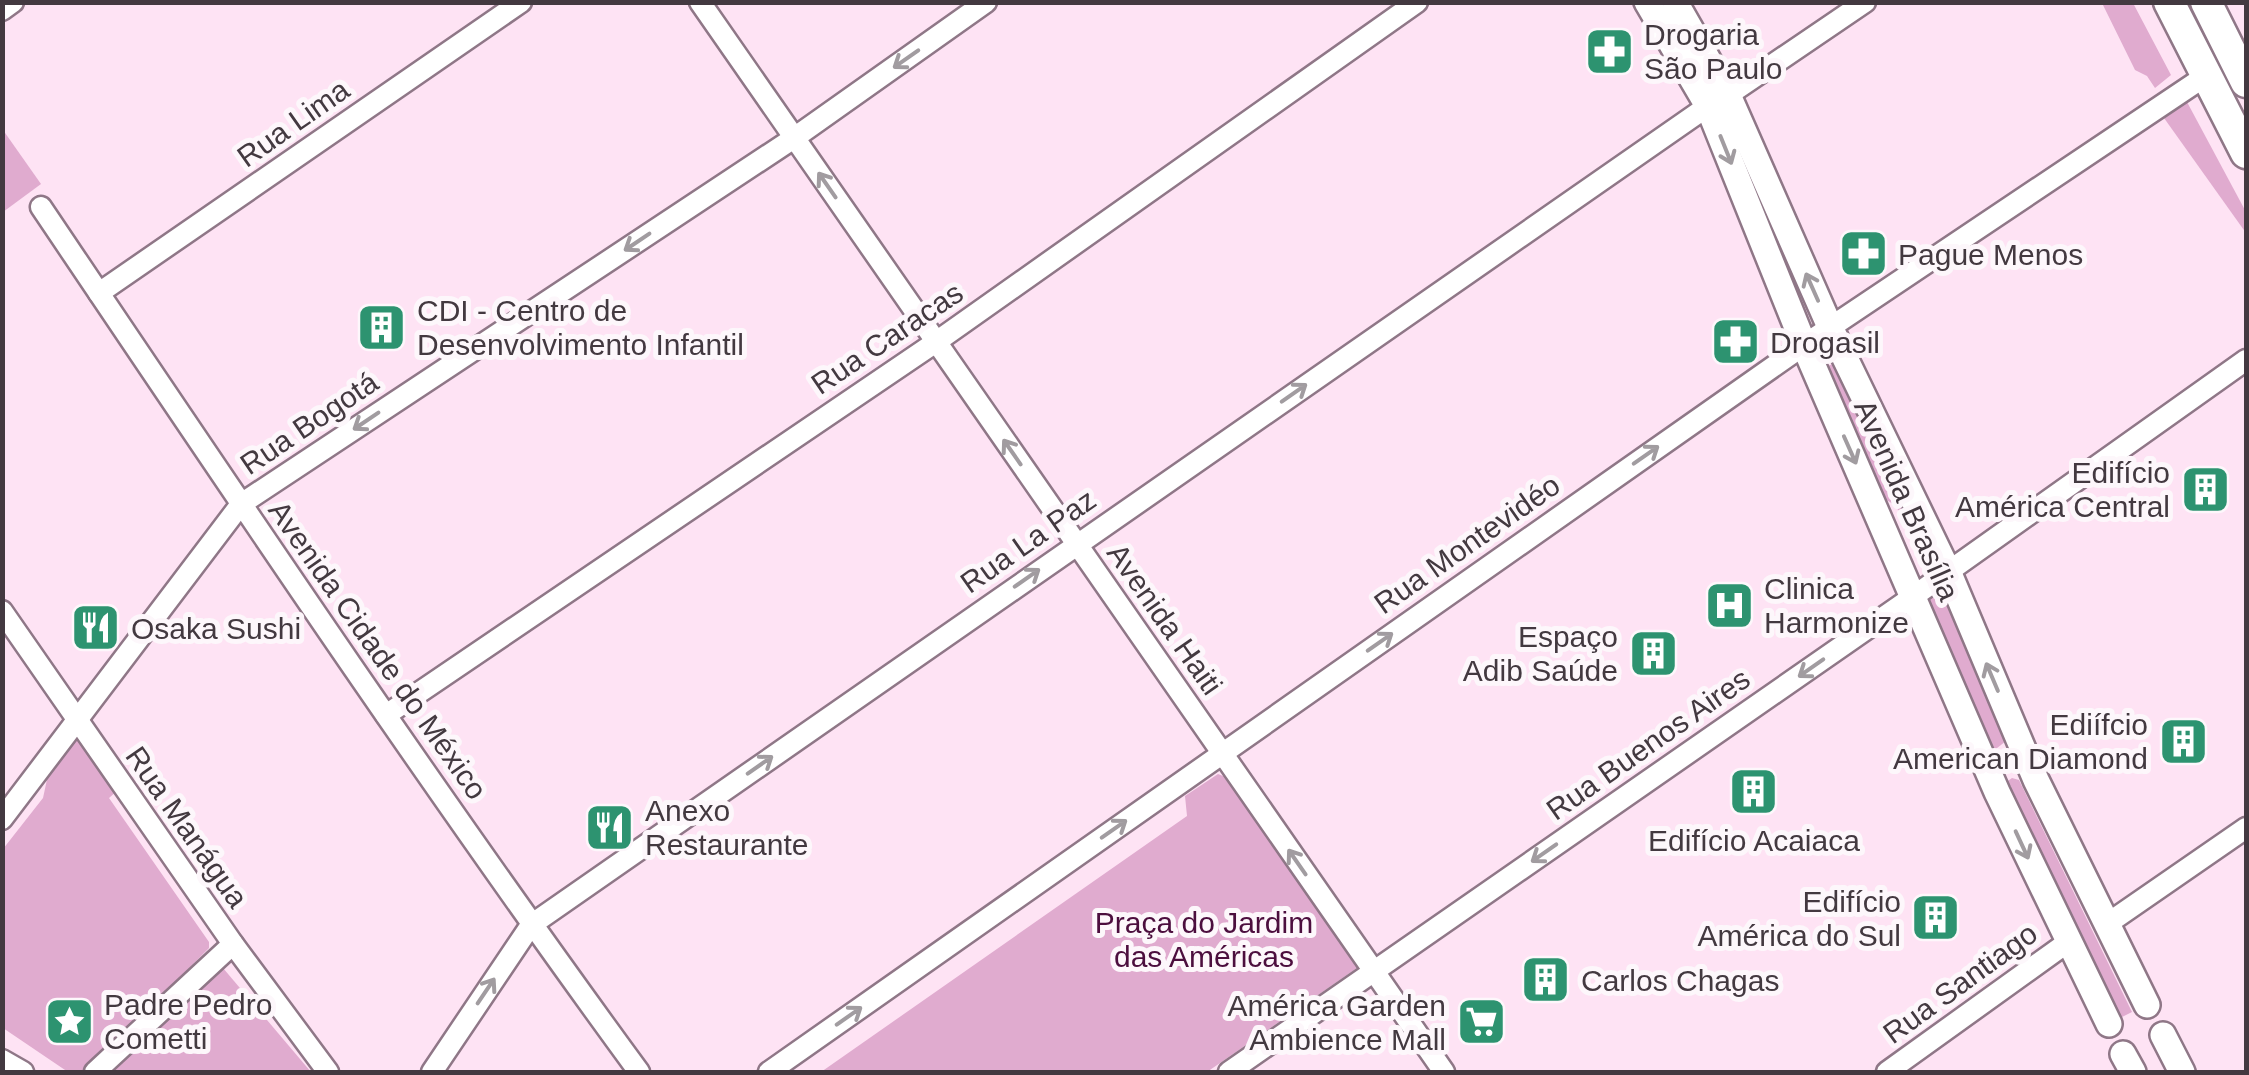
<svg xmlns="http://www.w3.org/2000/svg" width="2249" height="1075" font-family="Helvetica,sans-serif">
	<style>
		.green { fill: #e0abcf }
		.lines { fill: none; stroke-linecap: round; stroke-linejoin: round }
		.minor-casing { stroke: #8f7787; stroke-width: 25 }
		.tertiary-casing { stroke: #8f7787; stroke-width: 30 }
		.secondary-casing { stroke: #8f7787; stroke-width: 35 }
		.minor { stroke: #fff; stroke-width: 20 }
		.tertiary { stroke: #fff; stroke-width: 25 }
		.secondary { stroke: #fff; stroke-width: 30 }
		.oneway { stroke: #a19ca0 }
		.labels { text-anchor: middle; dominant-baseline: central; stroke-width: 10; stroke-linejoin: round; paint-order: stroke }
		.poi-label { font-size: 30px; fill: #433940; stroke: #fdf7fb; text-anchor: start }
		.street-label { font-size: 30px; fill: #433940; stroke: #fdf7fb }
		.park-label { font-size: 30px; fill: #4c0e3e; stroke: #fdf7fb }
	</style>
	<rect width="100%" height="100%" fill="#fee3f4"/>
	<g class="green">
		<polygon points="2102,3 2133,3 2171,75 2155,88 2147,76 2135,70"/>
		<polygon points="2187,102 2246,212 2246,233 2164,118"/>
		<polygon points="3,130 41,184 3,212 2,212"/>
		<polygon points="1833,364 1923,537 1914,541 1896,506 1882,497 1825,367"/>
		<polygon points="1937,596 1953,605 2006,741 1992,752 1924,599"/>
		<polygon points="73,739 82,740 119,789 109,798 209,942 209,948 87,1072 68,1072 3,1028 3,849 43,798 51,761"/>
		<polygon points="1218,774 1228,778 1358,966 1357,968 1207,1072 821,1072 1187,816 1185,796"/>
		<polygon points="2012,778 2019,780 2132,1012 2114,1021 2005,783"/>
		<polygon points="223,968 311,1072 105,1072 219,969"/>
	</g>
	<g class="lines">
		<defs>
			<g id="minor">
				<polyline points="700,2 1444,1072"/>
				<polyline points="2,10 13,2"/>
				<polyline points="1728,95 1865,2"/>
				<path d="M 41,207 C 237,498 432,789 639,1072"/>
				<polyline points="99,293 521,2"/>
				<polyline points="2,611 233,944 328,1072"/>
				<polyline points="386,715 936,342 1417,2"/>
				<polyline points="2,819 241,504 794,138 986,2"/>
				<polyline points="2107,924 2246,828"/>
				<polyline points="2,1060 23,1072"/>
				<polyline points="95,1072 233,944"/>
				<polyline points="432,1072 531,925 1708,106"/>
				<polyline points="769,1072 1804,345 2207,75"/>
				<polyline points="1229,1072 1914,596 2246,360"/>
				<polyline points="1887,1072 2068,942"/>
			</g>
			<g id="tertiary">
				<polyline points="1647,2 1708,106 1804,345 1997,792 2109,1024"/>
				<polyline points="1675,2 1728,95 1830,327 1948,571 2036,780 2147,1005"/>
				<polyline points="2163,1035 2182,1072"/>
				<polyline points="2123,1054 2133,1072"/>
			</g>
			<g id="secondary">
				<polyline points="2169,2 2246,153"/>
				<polyline points="2206,2 2246,82"/>
			</g>
		</defs>
		<use href="#minor" class="minor-casing"/>
		<use href="#tertiary" class="tertiary-casing"/>
		<use href="#secondary" class="secondary-casing"/>
		<use href="#minor" class="minor"/>
		<use href="#tertiary" class="tertiary"/>
		<use href="#secondary" class="secondary"/>
	</g>
	<defs><path id="oneway-shaft" d="M-6 0H5M1.5-3L5.5 0L1.5 3" fill="none" stroke-width="1.6" stroke-linecap="round" stroke-linejoin="round" transform="scale(2.5)"/></defs>
	<g class="oneway">
		<use href="#oneway-shaft" transform="translate(906 59) rotate(145)"/>
		<use href="#oneway-shaft" transform="translate(1726 150) rotate(68)"/>
		<use href="#oneway-shaft" transform="translate(827 185) rotate(-125)"/>
		<use href="#oneway-shaft" transform="translate(637 242) rotate(146)"/>
		<use href="#oneway-shaft" transform="translate(1812 287) rotate(-114)"/>
		<use href="#oneway-shaft" transform="translate(1294 393) rotate(-35)"/>
		<use href="#oneway-shaft" transform="translate(366 421) rotate(146)"/>
		<use href="#oneway-shaft" transform="translate(1850 450) rotate(66)"/>
		<use href="#oneway-shaft" transform="translate(1012 452) rotate(-125)"/>
		<use href="#oneway-shaft" transform="translate(1646 455) rotate(-35)"/>
		<use href="#oneway-shaft" transform="translate(1027 578) rotate(-35)"/>
		<use href="#oneway-shaft" transform="translate(1380 642) rotate(-35)"/>
		<use href="#oneway-shaft" transform="translate(1811 668) rotate(145)"/>
		<use href="#oneway-shaft" transform="translate(1992 677) rotate(-113)"/>
		<use href="#oneway-shaft" transform="translate(760 765) rotate(-35)"/>
		<use href="#oneway-shaft" transform="translate(1114 829) rotate(-35)"/>
		<use href="#oneway-shaft" transform="translate(2022 845) rotate(65)"/>
		<use href="#oneway-shaft" transform="translate(1544 853) rotate(145)"/>
		<use href="#oneway-shaft" transform="translate(1297 862) rotate(-125)"/>
		<use href="#oneway-shaft" transform="translate(486 991) rotate(-56)"/>
		<use href="#oneway-shaft" transform="translate(849 1016) rotate(-35)"/>
	</g>
	<defs>
		<symbol id="pharmacy-square" viewBox="-11 -11 22 22"><rect x="-9" y="-9" width="18" height="18" rx="4" fill="#2d9370" stroke="#fdf7fb"/><path d="M-2-6h4v4h4v4h-4v4h-4v-4h-4v-4h4Z" fill="#fff"/></symbol>
		<symbol id="building-square" viewBox="-11 -11 22 22"><rect x="-9" y="-9" width="18" height="18" rx="4" fill="#2d9370" stroke="#fdf7fb"/><path d="M-4-6H4V6H1V3H-1V6H-4ZM-2.5-4.3h1.7v1.8h-1.7ZM.8-4.3h1.7v1.8H.8ZM-2.5-1h1.7V.8h-1.7ZM.8-1h1.7V.8H.8Z" fill="#fff"/></symbol>
		<symbol id="hospital-square" viewBox="-11 -11 22 22"><rect x="-9" y="-9" width="18" height="18" rx="4" fill="#2d9370" stroke="#fdf7fb"/><path d="M-5-5h3v3.5h4V-5h3V5h-3V1.5h-4V5h-3Z" fill="#fff"/></symbol>
		<symbol id="restaurant-square" viewBox="-11 -11 22 22"><rect x="-9" y="-9" width="18" height="18" rx="4" fill="#2d9370" stroke="#fdf7fb"/><path d="M-5-6h1v4h1v-4h1v4h1v-4h1v5L-1.5 .5V6h-2V.5L-5-1ZM5-6V6H3V1.5H1.5Q1.5-4 5-6Z" fill="#fff"/></symbol>
		<symbol id="sight-square" viewBox="-11 -11 22 22"><rect x="-9" y="-9" width="18" height="18" rx="4" fill="#2d9370" stroke="#fdf7fb"/><path d="M0-6L1.8-2.2L6-1.7L2.9 1.2L3.7 5.4L0 3.3L-3.7 5.4L-2.9 1.2L-6-1.7L-1.8-2.2Z" fill="#fff"/></symbol>
		<symbol id="supermarket-square" viewBox="-11 -11 22 22"><rect x="-9" y="-9" width="18" height="18" rx="4" fill="#2d9370" stroke="#fdf7fb"/><path d="M-6-5.5h2.5l.6 2H6L4.5 2H-2.5L-4.4-4H-6ZM-1.5 3.2a1.3 1.3 0 1 0 .1 0ZM3 3.2a1.3 1.3 0 1 0 .1 0Z" fill="#fff"/></symbol>
	</defs>
	<g fill-rule="evenodd">
		<use href="#pharmacy-square" x="1582" y="24" width="55" height="55"/>
		<use href="#pharmacy-square" x="1836" y="226" width="55" height="55"/>
		<use href="#building-square" x="354" y="300" width="55" height="55"/>
		<use href="#pharmacy-square" x="1708" y="314" width="55" height="55"/>
		<use href="#building-square" x="2178" y="462" width="55" height="55"/>
		<use href="#hospital-square" x="1702" y="578" width="55" height="55"/>
		<use href="#restaurant-square" x="68" y="600" width="55" height="55"/>
		<use href="#building-square" x="1626" y="626" width="55" height="55"/>
		<use href="#building-square" x="2156" y="714" width="55" height="55"/>
		<use href="#building-square" x="1726" y="764" width="55" height="55"/>
		<use href="#restaurant-square" x="582" y="800" width="55" height="55"/>
		<use href="#building-square" x="1908" y="890" width="55" height="55"/>
		<use href="#building-square" x="1518" y="952" width="55" height="55"/>
		<use href="#sight-square" x="42" y="994" width="55" height="55"/>
		<use href="#supermarket-square" x="1454" y="994" width="55" height="55"/>
	</g>
	<g class="labels">
		<g class="poi-label">
			<text x="1644" y="34">Drogaria<tspan x="1644" dy="34">São Paulo</tspan></text>
			<text x="1898" y="254">Pague Menos</text>
			<text x="417" y="310">CDI - Centro de<tspan x="417" dy="34">Desenvolvimento Infantil</tspan></text>
			<text x="1770" y="342">Drogasil</text>
			<text x="2170" y="472" text-anchor="end">Edifício<tspan x="2170" dy="34">América Central</tspan></text>
			<text x="1764" y="588">Clinica<tspan x="1764" dy="34">Harmonize</tspan></text>
			<text x="131" y="628">Osaka Sushi</text>
			<text x="1618" y="636" text-anchor="end">Espaço<tspan x="1618" dy="34">Adib Saúde</tspan></text>
			<text x="2148" y="724" text-anchor="end">Ediífcio<tspan x="2148" dy="34">American Diamond</tspan></text>
			<text x="645" y="810">Anexo<tspan x="645" dy="34">Restaurante</tspan></text>
			<text x="1754" y="840" text-anchor="middle">Edifício Acaiaca</text>
			<text x="1901" y="901" text-anchor="end">Edifício<tspan x="1901" dy="34">América do Sul</tspan></text>
			<text x="1581" y="980">Carlos Chagas</text>
			<text x="104" y="1004">Padre Pedro<tspan x="104" dy="34">Cometti</tspan></text>
			<text x="1446" y="1005" text-anchor="end">América Garden<tspan x="1446" dy="34">Ambience Mall</tspan></text>
		</g>
		<g class="street-label">
			<text transform="translate(293 123) rotate(-35)">Rua Lima</text>
			<text transform="translate(887 338) rotate(-34)">Rua Caracas</text>
			<text transform="translate(309 423) rotate(-34)">Rua Bogotá</text>
			<text transform="translate(1907 500) rotate(66)">Avenida Brasília</text>
			<text transform="translate(1028 541) rotate(-35)">Rua La Paz</text>
			<text transform="translate(1467 544) rotate(-35)">Rua Montevidéo</text>
			<text transform="translate(1165 619) rotate(55)">Avenida Haiti</text>
			<text transform="translate(378 650) rotate(55)">Avenida Cidade do México</text>
			<text transform="translate(1648 744) rotate(-35)">Rua Buenos Aires</text>
			<text transform="translate(187 827) rotate(55)">Rua Manágua</text>
			<text transform="translate(1960 983) rotate(-36)">Rua Santiago</text>
		</g>
		<g class="park-label">
			<text x="1204" y="922">Praça do Jardim<tspan x="1204" dy="34">das Américas</tspan></text>
		</g>
	</g>
	<rect width="2249" height="1075" fill="none" stroke="#433940" stroke-width="10"/>
</svg>
